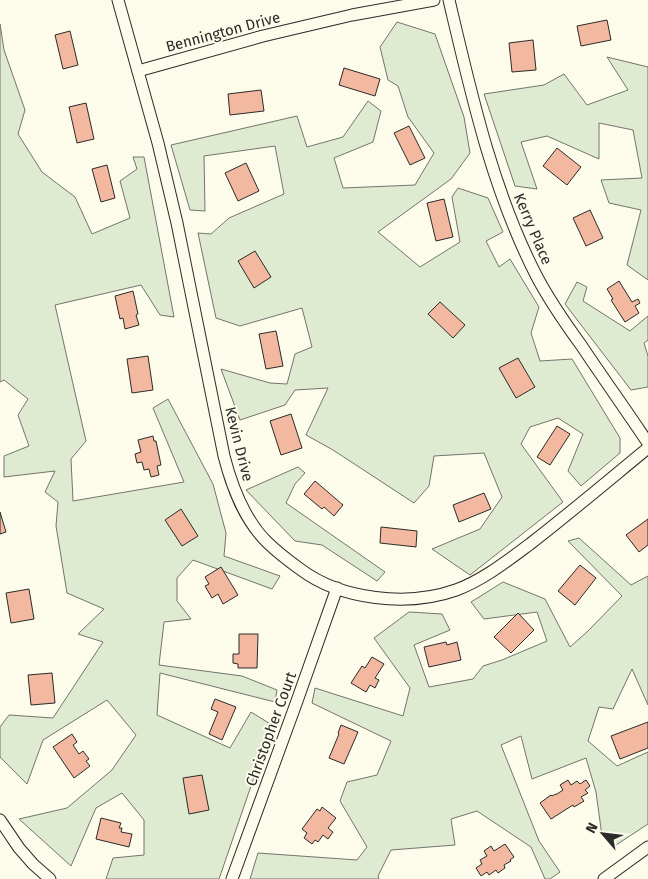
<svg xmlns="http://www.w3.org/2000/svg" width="648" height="879" font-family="'Fira Sans',sans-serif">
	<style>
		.green { fill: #deebd1; stroke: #74746e }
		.building { fill: #f2b8a0; stroke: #2b2b2b }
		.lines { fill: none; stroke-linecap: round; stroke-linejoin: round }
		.street-casing { stroke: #2b2b2b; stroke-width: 13 }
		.street { stroke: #fdfbea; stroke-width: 11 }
		.labels { text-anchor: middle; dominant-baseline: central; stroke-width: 4; stroke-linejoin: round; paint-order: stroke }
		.street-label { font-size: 15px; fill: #2b2b2b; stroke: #fdfbea }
	</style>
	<rect width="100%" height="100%" fill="#fdfbea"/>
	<g class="green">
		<polygon points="397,22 435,34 464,117 470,153 451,179 378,232 420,267 460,242 452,197 458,188 488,198 503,232 486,241 499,267 510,259 539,307 531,333 540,361 572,359 620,438 620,453 581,486 568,471 583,434 558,418 530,427 521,444 563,502 470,575 432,549 480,529 502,497 484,453 434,456 429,486 414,503 333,450 306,435 328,388 295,390 285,405 240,420 221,369 270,383 287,384 295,354 312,347 302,308 240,326 216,318 198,233 211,234 229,218 284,194 275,146 204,156 205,211 190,210 171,145 297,116 307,147 343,137 368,101 381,111 373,142 334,158 343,188 415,185 434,153 408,117 398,86 388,80 380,47"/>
		<polygon points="0,24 4,50 25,110 18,134 42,172 75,197 92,234 130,218 120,181 137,169 133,157 144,157 174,317 160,315 141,285 55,305 86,441 71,459 73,501 184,482 153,408 168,399 213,484 226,533 224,556 280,576 272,589 193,560 177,578 177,601 191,619 164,622 159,665 242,676 277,690 275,702 160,673 157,715 230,748 251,712 272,725 219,879 106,879 113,858 144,855 144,820 122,793 96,808 71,866 19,819 67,808 112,770 136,735 107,700 43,740 27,784 0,757 0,727 9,715 53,718 103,642 78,634 104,609 67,593 56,526 58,502 45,492 55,471 4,477 4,456 29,446 18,415 28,399 4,380 0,382"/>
		<polygon points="607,57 648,67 648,280 627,265 641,210 609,203 601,180 642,178 633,130 599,123 599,159 547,136 521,142 537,189 515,186 484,94 544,85 564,74 587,105 628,90"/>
		<polygon points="577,282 587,287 583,301 630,331 648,316 648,340 644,343 648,356 648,387 631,390 565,304"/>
		<polygon points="298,467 305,473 295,484 286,503 385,572 377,581 322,545 295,541 246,490"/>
		<polygon points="579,538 631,585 648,576 648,705 632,669 613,709 599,707 588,741 617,766 648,752 648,824 616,845 602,836 596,792 586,758 532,779 521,736 501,745 539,841 560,872 550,879 545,879 531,847 477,811 451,819 455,845 391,850 378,876 379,879 250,879 258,853 357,860 367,847 340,801 347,782 377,775 391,741 312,703 315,688 403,716 410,688 374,638 409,612 442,614 450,630 414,645 429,687 473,679 483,666 502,660 547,641 537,612 484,619 471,602 503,582 545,599 570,647 588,631 622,596 568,541"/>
	</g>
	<g class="building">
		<polygon points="607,20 611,40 581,46 577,26"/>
		<polygon points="70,31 78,65 63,69 55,35"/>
		<polygon points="533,40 536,70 512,72 509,43"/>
		<polygon points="344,68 380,79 375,96 339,85"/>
		<polygon points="261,90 264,111 230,115 228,94"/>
		<polygon points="86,103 94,139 77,143 69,107"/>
		<polygon points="409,126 425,158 410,165 394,133"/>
		<polygon points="557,148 581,167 567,185 543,166"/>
		<polygon points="246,163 259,191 238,201 225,173"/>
		<polygon points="107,165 115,198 101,202 92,169"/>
		<polygon points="444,199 453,237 436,241 427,203"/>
		<polygon points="590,210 603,238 586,246 573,218"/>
		<polygon points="255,251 271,277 254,288 238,261"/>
		<polygon points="619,281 632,302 638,299 640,303 635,306 639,313 625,322 611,300 613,299 607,289"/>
		<polygon points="133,291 138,314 136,315 139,325 125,329 123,318 120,319 115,296"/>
		<polygon points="440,302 465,325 453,338 428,314"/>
		<polygon points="276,331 283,366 266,369 259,334"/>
		<polygon points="148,356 153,390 132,393 127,359"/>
		<polygon points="518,358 535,387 516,398 499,368"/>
		<polygon points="291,414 302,448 281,455 270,421"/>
		<polygon points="557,426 570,434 550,465 537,457"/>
		<polygon points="153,436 154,441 156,441 161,465 157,466 159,475 151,477 149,469 144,470 142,462 137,463 135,454 141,452 138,440"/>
		<polygon points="315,481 343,505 334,516 324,507 322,509 304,494"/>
		<polygon points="484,493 491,509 459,522 453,505"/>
		<polygon points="181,509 198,536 182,546 165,520"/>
		<polygon points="0,512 6,532 0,534"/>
		<polygon points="648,519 648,545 639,552 626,535"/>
		<polygon points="381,527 417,531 416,547 380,543"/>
		<polygon points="580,565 596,578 575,605 558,591"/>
		<polygon points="221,567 238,595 223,604 218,594 212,598 205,586 209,584 205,577"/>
		<polygon points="29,589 34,619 11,623 6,593"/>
		<polygon points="518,613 534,630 511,653 494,637"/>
		<polygon points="239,634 258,634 257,668 238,668 238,664 233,663 233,654 239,654"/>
		<polygon points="446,642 447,645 457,642 461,660 429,667 424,647"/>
		<polygon points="372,657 384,664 375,678 379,680 375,688 370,685 366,692 351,683 362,666 365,668"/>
		<polygon points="52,673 55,703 31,705 28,675"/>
		<polygon points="215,699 236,707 222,740 209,734 218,712 211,709"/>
		<polygon points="648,722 648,748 620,759 611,736"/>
		<polygon points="341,725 358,732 344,764 329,758 339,734 338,733"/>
		<polygon points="72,734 77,742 73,745 79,754 83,751 89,759 86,761 90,766 74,778 53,747"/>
		<polygon points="202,775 209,810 189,814 183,778"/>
		<polygon points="568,780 571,785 577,781 580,784 586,780 590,786 585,790 588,793 581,797 584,801 574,807 573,805 551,819 540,803 551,795 552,796 556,794 557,794 563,790 560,785"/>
		<polygon points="322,807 336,818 328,828 333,832 328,839 323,835 318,842 315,840 312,844 304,838 307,833 302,829 317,809 320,811"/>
		<polygon points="101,818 121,823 119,828 122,828 121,832 132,834 129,847 96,839"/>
		<polygon points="505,844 514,857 510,860 511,861 504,865 505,868 498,873 496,870 489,875 487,872 481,876 476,868 482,864 480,860 487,856 484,851 491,846 494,851"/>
	</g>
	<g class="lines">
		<defs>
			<g id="street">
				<path d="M 118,0 L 158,143 L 177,223 L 224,456 C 232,487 244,520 268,543 C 278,553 289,561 300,569 C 341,600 408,607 456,590 C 483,580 507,561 530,544 C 570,513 609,480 648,448"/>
				<path d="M 449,0 C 471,93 492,189 536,275 C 549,300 565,323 581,345 C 603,378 626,410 648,443"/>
				<polyline points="138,71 263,36 352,15 434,0"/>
				<polyline points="0,820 19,848 33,864 50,879"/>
				<polyline points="232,879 297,701 337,588"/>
				<polyline points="604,879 648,847"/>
			</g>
		</defs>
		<use href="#street" class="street-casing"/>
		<use href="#street" class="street"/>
	</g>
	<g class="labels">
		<g class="street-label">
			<text transform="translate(223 32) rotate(-15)">Bennington Drive</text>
			<text transform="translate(533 229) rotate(67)">Kerry Place</text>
			<text transform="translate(239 444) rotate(76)">Kevin Drive</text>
			<text transform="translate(271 729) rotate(-70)">Christopher Court</text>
		</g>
	</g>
	<g transform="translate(603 834) rotate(298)" stroke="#fdfbea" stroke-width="4" paint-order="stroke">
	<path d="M0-4L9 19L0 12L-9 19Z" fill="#2b2b2b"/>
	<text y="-8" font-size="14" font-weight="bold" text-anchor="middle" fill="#2b2b2b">N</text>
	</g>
</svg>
